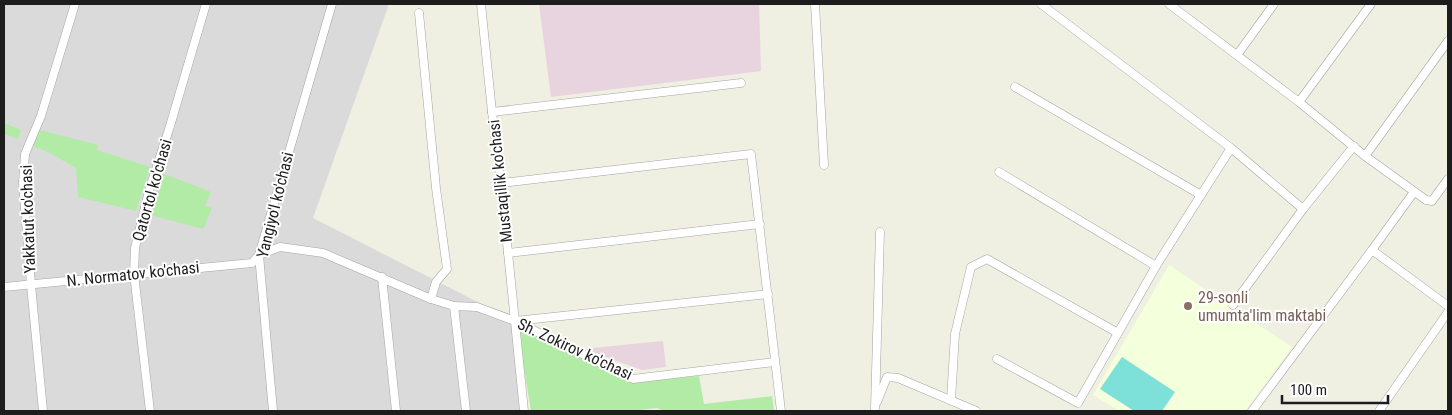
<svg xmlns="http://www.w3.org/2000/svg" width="1452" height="415" font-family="'Roboto Condensed',sans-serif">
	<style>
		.residential { fill: #dbdada }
		.industrial { fill: #e8d4de }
		.education { fill: #f4ffdb }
		.grass { fill: #b2eba6 }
		.pitch { fill: #7de1da }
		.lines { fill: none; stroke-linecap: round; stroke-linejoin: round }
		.street-casing { stroke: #a4a4a4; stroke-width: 9 }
		.street { stroke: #fff; stroke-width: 8 }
		.education-dot { fill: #8d6e63; stroke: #fff; stroke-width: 2 }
		.labels { text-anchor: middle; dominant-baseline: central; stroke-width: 4; stroke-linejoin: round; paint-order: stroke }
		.street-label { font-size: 16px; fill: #1d1d1d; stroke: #fff }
		.education-label { font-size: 16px; fill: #785e54; stroke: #fff; text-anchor: start }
	</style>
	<rect width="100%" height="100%" fill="#efefe2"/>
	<polygon class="residential" points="4,4 389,4 313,218 515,321 524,411 4,411"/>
	<g class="industrial">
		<polygon points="539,4 759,4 761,71 551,97"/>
		<polygon points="663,341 666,367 642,370 593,353 593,348"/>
	</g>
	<polygon class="education" points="1169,265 1292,347 1245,411 1119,411 1093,395"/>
	<g class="grass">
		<polygon points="4,123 21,130 18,139 4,134"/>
		<polygon points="40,130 98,145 97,150 150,167 136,211 78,197 76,168 50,153 33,146"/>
		<polygon points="162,173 211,192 205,206 212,208 203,229 151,215"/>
		<polygon points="517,326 633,382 699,376 704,404 772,396 774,411 664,411 657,408 629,411 531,411"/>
	</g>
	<polygon class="pitch" points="1122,357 1175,392 1162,411 1134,411 1100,389"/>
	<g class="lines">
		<defs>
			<g id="street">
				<polyline points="481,4 492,112"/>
				<polyline points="815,4 824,165"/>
				<polyline points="1041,4 1231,148 1303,209 1354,146"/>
				<polyline points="1169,4 1299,102 1365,156 1426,200 1432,201 1448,179"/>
				<polyline points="419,13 436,188 447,269 436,282 431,299"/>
				<polyline points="1237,55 1274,4"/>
				<polyline points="1015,87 1201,195 1231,148"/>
				<polyline points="1299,102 1371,4"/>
				<polyline points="1365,156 1448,41"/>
				<polyline points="999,172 1156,266"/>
				<polyline points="501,183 751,154 781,411"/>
				<polyline points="1372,250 1414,192"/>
				<polyline points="508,253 760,224"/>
				<polyline points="382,277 396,411"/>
				<polyline points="4,287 252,263 259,255 280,247 323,253 431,299 454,306 477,307 515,321 633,379 775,362"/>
				<polyline points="1233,305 1303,209"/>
				<polyline points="454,306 466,411"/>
				<polyline points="515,321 768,294"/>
				<polyline points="1118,333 1156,266 1201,195"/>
				<polyline points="951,400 955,334 971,267 987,259 1118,333 1078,403 997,359"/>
				<polyline points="877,402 887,377 898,378 976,411"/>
				<polyline points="875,408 880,232"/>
				<polyline points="43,411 31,285 23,183 25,154 41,116 75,4"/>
				<polyline points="150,411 134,274 135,248 149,191 170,126 206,4"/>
				<polyline points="273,411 259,255 332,4"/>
				<polyline points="524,411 501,183 492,112 741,83"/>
				<polyline points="1252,411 1372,250 1448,306"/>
				<polyline points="1379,411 1448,312"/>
			</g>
		</defs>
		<use href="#street" class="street-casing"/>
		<use href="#street" class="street"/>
	</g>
	<circle class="education-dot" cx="1188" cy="306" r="5"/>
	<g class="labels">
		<g class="street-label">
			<text transform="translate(500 181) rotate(-96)">Mustaqillik ko'chasi</text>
			<text transform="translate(152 190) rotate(-74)">Qatortol ko'chasi</text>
			<text transform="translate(275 205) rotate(-76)">Yangiyo'l ko'chasi</text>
			<text transform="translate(28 219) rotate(-92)">Yakkatut ko'chasi</text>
			<text transform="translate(133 274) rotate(-6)">N. Normatov ko'chasi</text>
			<text transform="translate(575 349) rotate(25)">Sh. Zokirov ko'chasi</text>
		</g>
		<g class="education-label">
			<text x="1198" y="297">29-sonli<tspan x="1198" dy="18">umumta'lim maktabi</tspan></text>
		</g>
	</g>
	<rect width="1452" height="415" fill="none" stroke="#1d1d1d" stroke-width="10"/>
	<path d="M1282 395v8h106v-8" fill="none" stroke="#1d1d1d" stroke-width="2.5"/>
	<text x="1290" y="395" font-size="15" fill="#1d1d1d" stroke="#ffffff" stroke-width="4" paint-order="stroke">100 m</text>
</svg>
